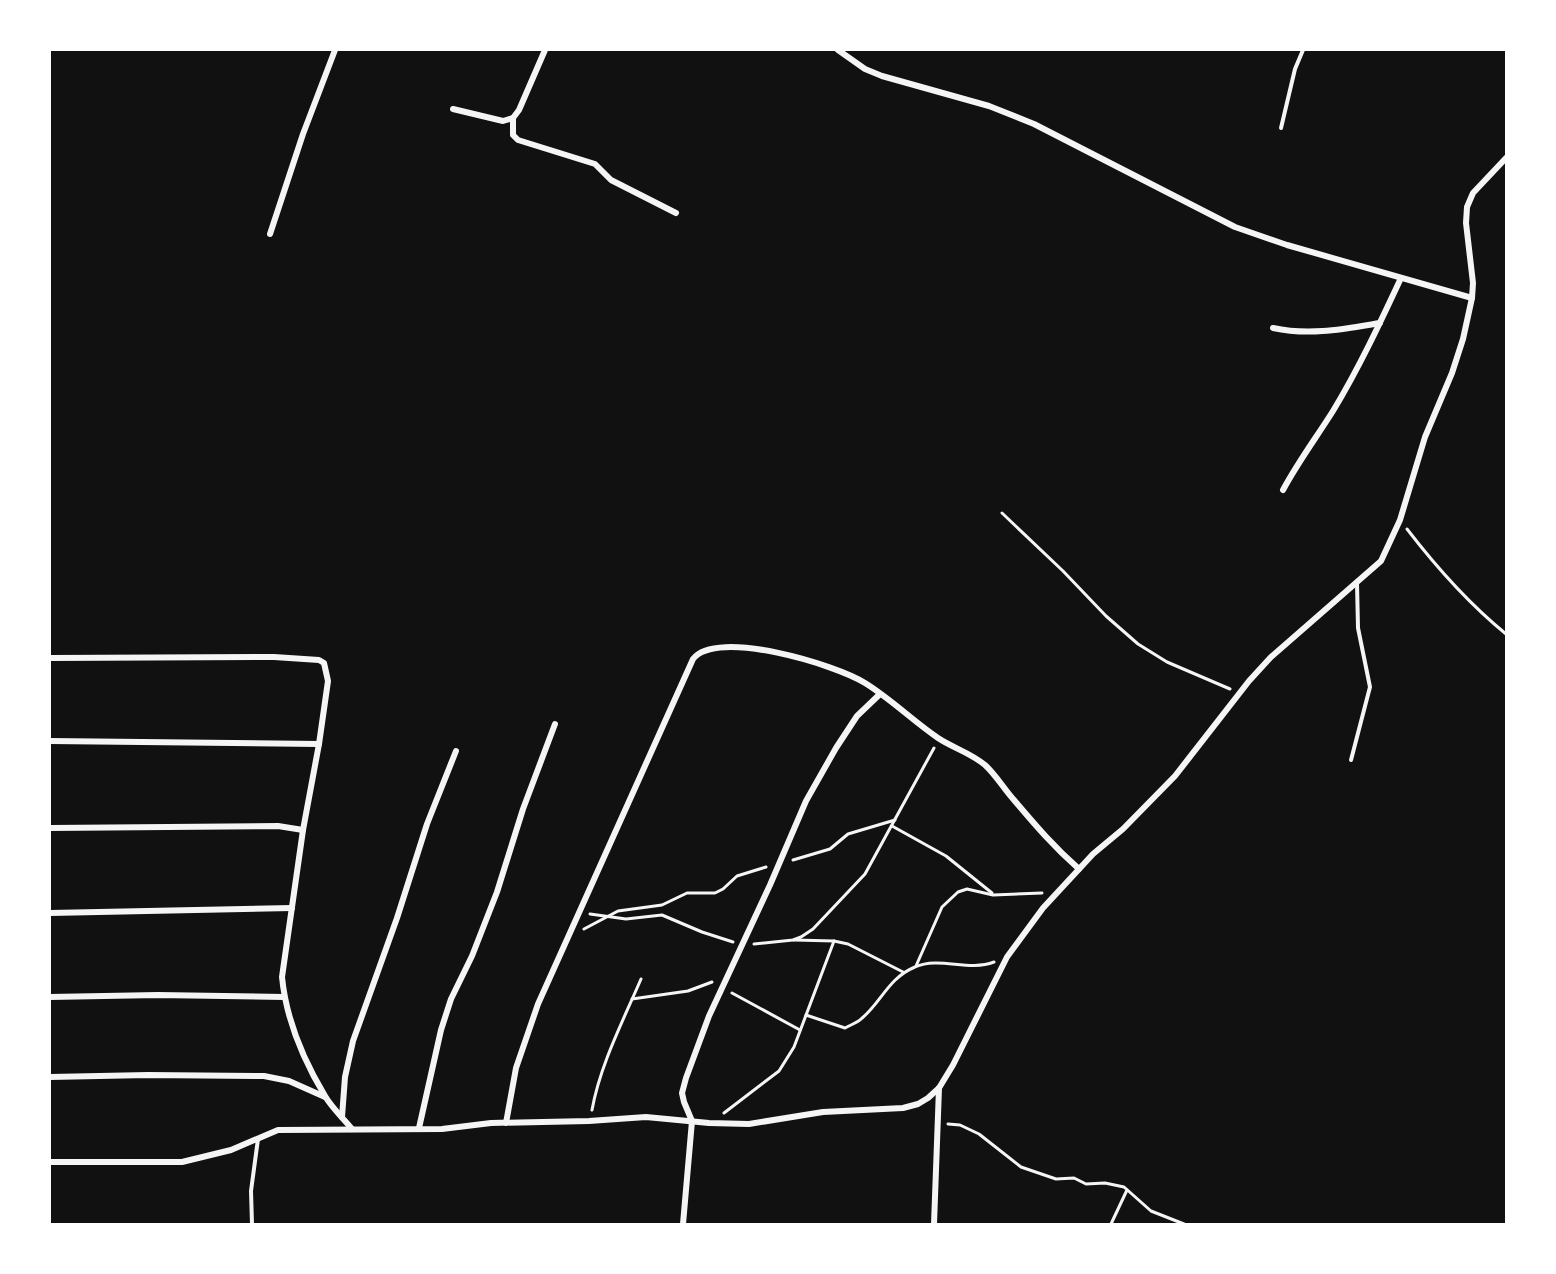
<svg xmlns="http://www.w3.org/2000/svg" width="1556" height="1274" font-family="Quicksand,sans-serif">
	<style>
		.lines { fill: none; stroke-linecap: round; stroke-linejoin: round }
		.path { stroke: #f5f5f5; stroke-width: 3 }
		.service { stroke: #f5f5f5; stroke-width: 4 }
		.minor { stroke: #f5f5f5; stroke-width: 6 }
	</style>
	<rect width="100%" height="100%" fill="#111"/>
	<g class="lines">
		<g class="path">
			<polyline points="1002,513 1063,571 1106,616 1138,644 1167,662 1230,689"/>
			<path d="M 1407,529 C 1437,568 1468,603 1506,634"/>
			<polyline points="892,826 946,856 992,893"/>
			<polyline points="793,860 830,849 848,834 895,820"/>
			<polyline points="590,914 626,919 662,915 702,932 733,942"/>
			<polyline points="584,929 618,911 662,905 687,893 715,893 723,889 737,876 766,867"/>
			<polyline points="794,940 834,941 848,944 903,972"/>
			<polyline points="754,944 793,940 801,937 813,929 865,874 934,748"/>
			<polyline points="916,966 942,907 958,892 967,889 993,895 1042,893"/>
			<polyline points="732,993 800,1030"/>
			<polyline points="632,999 688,991 712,982"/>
			<path d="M 806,1015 L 845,1028 C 850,1025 857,1023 861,1019 C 881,1003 888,978 915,967 C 940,956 968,972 994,962"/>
			<path d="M 592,1110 C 600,1065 623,1021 641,979"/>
			<polyline points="724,1113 779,1071 794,1047 834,941"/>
			<polyline points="948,1124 960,1125 979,1134 1021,1167 1056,1179 1074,1178 1086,1184 1105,1183 1124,1187 1151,1211 1184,1224"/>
			<polyline points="1111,1224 1127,1190"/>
		</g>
		<g class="service">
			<polyline points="1281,128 1295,69 1303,50"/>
			<polyline points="1351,760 1370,687 1358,628 1357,583"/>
			<polyline points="252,1224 251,1191 258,1139"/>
		</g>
		<g class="minor">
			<polyline points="838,50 865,69 882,76 989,106 1034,124 1235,227 1287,245 1472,298"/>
			<polyline points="453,109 503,121 513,118 519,110 545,50"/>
			<polyline points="513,118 513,135 518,140 595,164 611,180 676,213"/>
			<polyline points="270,234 303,134 335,50"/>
			<path d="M 1273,328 C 1310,336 1344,329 1380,323"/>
			<path d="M 1283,490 C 1298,462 1316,438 1333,411 C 1359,368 1380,323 1401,278"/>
			<path d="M 50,658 L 274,657 L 319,660 L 324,663 L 328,681 L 319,744 L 303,830 L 282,977 C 286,1018 304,1061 325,1096 C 332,1108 343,1118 352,1129"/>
			<polyline points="50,741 319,744"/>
			<polyline points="50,828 278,826 303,830"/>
			<polyline points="50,913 292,908"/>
			<polyline points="50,997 158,995 284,997"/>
			<polyline points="50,1077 148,1075 264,1076 289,1081 325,1097"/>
			<polyline points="342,1117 345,1077 353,1041 397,918 427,824 456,751"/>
			<path d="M 506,1123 L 516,1068 L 538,1004 L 693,659 C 716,628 837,665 865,683 C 891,699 913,721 938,738 C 953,748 971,753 985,765 C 996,775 1004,789 1014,800 C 1036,826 1054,847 1079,869"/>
			<polyline points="419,1128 441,1030 451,999 472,956 497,892 523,809 555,724"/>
			<polyline points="50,1162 182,1162 231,1150 278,1130 442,1129 491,1123 589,1121 646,1117 709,1123 749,1124 823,1112 903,1108 918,1104 928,1098 939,1088 953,1065 1007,957 1043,908 1093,854 1123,829 1175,776 1249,681 1271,657 1381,561 1400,520 1425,437 1452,373 1463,339 1472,298 1473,283 1466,223 1467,207 1473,193 1506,158"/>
			<polyline points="683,1224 692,1121 684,1102 682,1093 686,1078 709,1016 770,885 806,801 836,748 857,716 880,694"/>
			<polyline points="934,1224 939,1088"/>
		</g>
	</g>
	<rect width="1556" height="1274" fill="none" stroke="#ffffff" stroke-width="102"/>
</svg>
